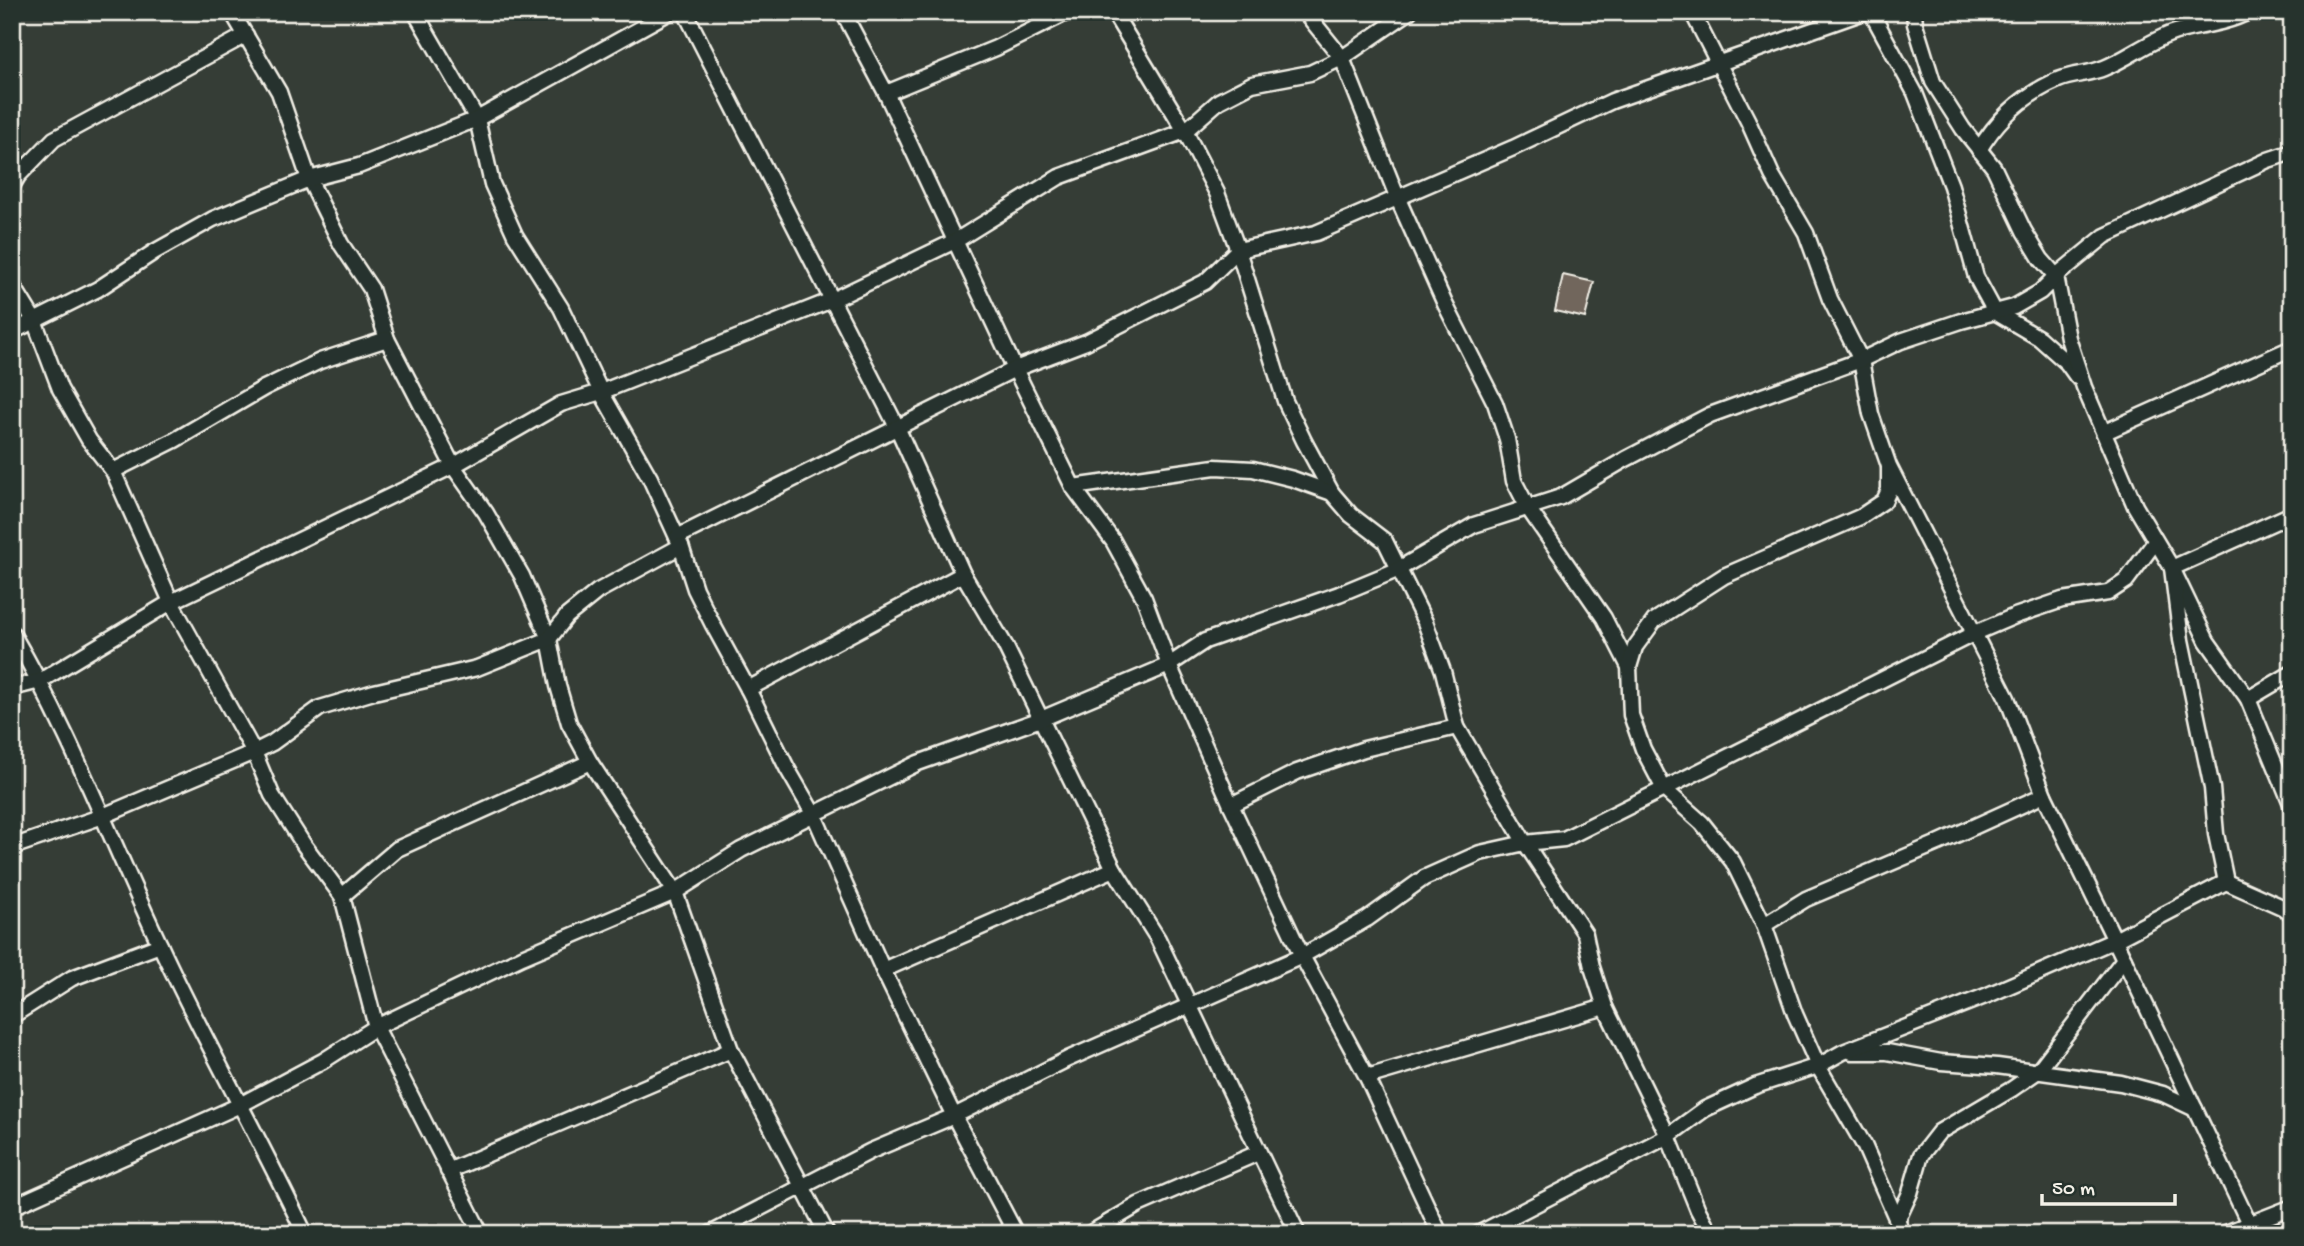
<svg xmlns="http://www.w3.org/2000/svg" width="2304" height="1246" font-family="'Gochi Hand',sans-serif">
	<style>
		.building { fill: #71665c; stroke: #f4f1e8; stroke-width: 2 }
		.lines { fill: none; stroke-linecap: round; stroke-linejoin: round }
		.street-casing { stroke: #f4f1e8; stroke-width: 19 }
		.street { stroke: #26332d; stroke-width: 14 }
	</style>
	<rect width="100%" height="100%" fill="#353d36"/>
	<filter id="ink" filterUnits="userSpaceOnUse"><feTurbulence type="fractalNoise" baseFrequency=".0143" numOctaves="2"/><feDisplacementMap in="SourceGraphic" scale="14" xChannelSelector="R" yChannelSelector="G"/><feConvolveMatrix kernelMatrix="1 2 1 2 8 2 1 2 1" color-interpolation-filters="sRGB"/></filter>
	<g filter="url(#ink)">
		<polygon class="building" points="1563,275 1594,282 1585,318 1555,311"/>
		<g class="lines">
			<defs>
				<g id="street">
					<polyline points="232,12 279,92 309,179 341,244 371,289 387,339 453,466 486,513 522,576 549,639 558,686 569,723 590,762 675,892 731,1050 827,1234"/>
					<polyline points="415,12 477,119 492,184 515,235 561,308 601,392 650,478 681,546 695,589 713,625 748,689 787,768 814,815 883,970 954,1116 1016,1234"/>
					<polyline points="685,12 897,427 963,574 1005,645 1114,869 1158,939 1298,1234"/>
					<polyline points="843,12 886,93 1015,369 1073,487 1113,541 1144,598 1169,665 1231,805 1302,956 1367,1077 1440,1234"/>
					<polyline points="1113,12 1185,131 1217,193 1238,250 1285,401 1304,441 1332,493 1351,515 1385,541 1425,622 1443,671 1457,727 1525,843 1585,934 1592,967 1605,1007 1668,1136 1698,1210 1711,1234"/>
					<polyline points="1305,12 1342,58 1398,199 1445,304 1495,403 1507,439 1514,481 1528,508 1604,618 1629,667 1631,715 1643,749 1664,789 1702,823 1733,862 1764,925 1795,1014 1818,1066 1864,1145 1903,1234"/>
					<polyline points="1692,12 1748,121 1772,175 1806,233 1830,299 1861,360 1871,414 1889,466 2007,698 2044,795 2124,959 2254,1234"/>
					<polyline points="1871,12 1915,93 1951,186 1976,277 1995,312 2039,338 2067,363 2077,377"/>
					<polyline points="886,93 996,48 1068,12"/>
					<path d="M 1979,150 C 1998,118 2023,95 2058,80 C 2072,74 2090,74 2104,68 C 2129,58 2150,40 2176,32 C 2200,25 2225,24 2248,12"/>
					<polyline points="2292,152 2268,160 2105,236 2056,276 2068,338 2084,387 2135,506 2172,568 2207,641 2248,699 2292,806"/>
					<polyline points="12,186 18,176 54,139 246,35"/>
					<polyline points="12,284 34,320 60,389 89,440 113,471 171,602 254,752 272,795 304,845 342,896 376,1027 481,1234"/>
					<polyline points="12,332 98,289 154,252 213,219 309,179 359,166 477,119 670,12"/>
					<polyline points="2105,432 2292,348"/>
					<polyline points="113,471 175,440 264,388 320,361 387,339"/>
					<polyline points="1073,487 1215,467 1253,469 1293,479 1332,493"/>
					<polyline points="677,537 1015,369 1086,342 1205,282 1238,250 1316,233 1513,148 1612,101 1864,12"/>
					<path d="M 12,633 C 71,733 111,841 160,945 C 205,1043 259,1136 305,1234"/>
					<polyline points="1629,667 1635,647 1654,621 1724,576 1860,517 1884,501 1889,490 1889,467"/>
					<polyline points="12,688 40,681 171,602 453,466 561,404 601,392 832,300 957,240 1059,177 1185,131 1219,101 1252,84 1310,73 1342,58 1409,12"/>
					<polyline points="748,689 963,574"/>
					<polyline points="2248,699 2292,673"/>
					<polyline points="1231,805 1297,772 1364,749 1457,727"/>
					<polyline points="12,847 103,816 254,752 272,743 320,708 374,692 477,668 549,639 567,616 598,591 681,546"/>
					<polyline points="2226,882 2216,834 2212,788 2181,640 2172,568 2292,514"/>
					<polyline points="342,896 397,849 590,762"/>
					<polyline points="1764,925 1806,899 1938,843 2044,795"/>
					<polyline points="883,970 1114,869"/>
					<polyline points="12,1016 72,978 160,945"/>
					<polyline points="1852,1052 1887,1052 1941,1062 1997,1066 2121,1083 2163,1094 2195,1109"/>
					<polyline points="1367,1077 1605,1007"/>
					<polyline points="448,1171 731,1050"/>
					<polyline points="12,1207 240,1105 323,1061 376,1027 522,957 675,892 741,850 918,763 1041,719 1169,665 1205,641 1339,594 1397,570 1474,525 1561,497 1626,459 1710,415 1861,360 1901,341 1961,321 2014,307 2040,292 2056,276 2041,259 2024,231 1994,168 1963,129 1933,82 1915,24 1914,12"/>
					<polyline points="1898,1219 1910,1193 1921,1155 1939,1132 2012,1089 2038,1071 2124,959"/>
					<polyline points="710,1234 871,1151 954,1116 1068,1059 1302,956 1367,919 1424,878 1480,853 1525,843 1564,839 1975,633 2015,616 2062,600 2108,593 2126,581 2155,542"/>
					<polyline points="1089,1234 1138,1205 1258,1153"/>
					<polyline points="1478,1234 1668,1136 1705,1109 1755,1086 1818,1066 1843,1052 1988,995 2115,940 2226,882 2282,907 2292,914"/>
					<polyline points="2223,1234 2292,1207"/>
				</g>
			</defs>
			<use href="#street" class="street-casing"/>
			<use href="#street" class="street"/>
		</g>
	</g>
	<rect width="2304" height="1246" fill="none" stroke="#26332d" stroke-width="42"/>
	<rect x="21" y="21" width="2262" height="1204" fill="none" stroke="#f4f1e8" stroke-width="2.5" filter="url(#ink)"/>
	<path d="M2042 1194v10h133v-10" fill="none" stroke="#f4f1e8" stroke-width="3.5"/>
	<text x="2052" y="1194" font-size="21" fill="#f4f1e8" stroke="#26332d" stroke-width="5" paint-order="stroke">50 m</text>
</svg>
